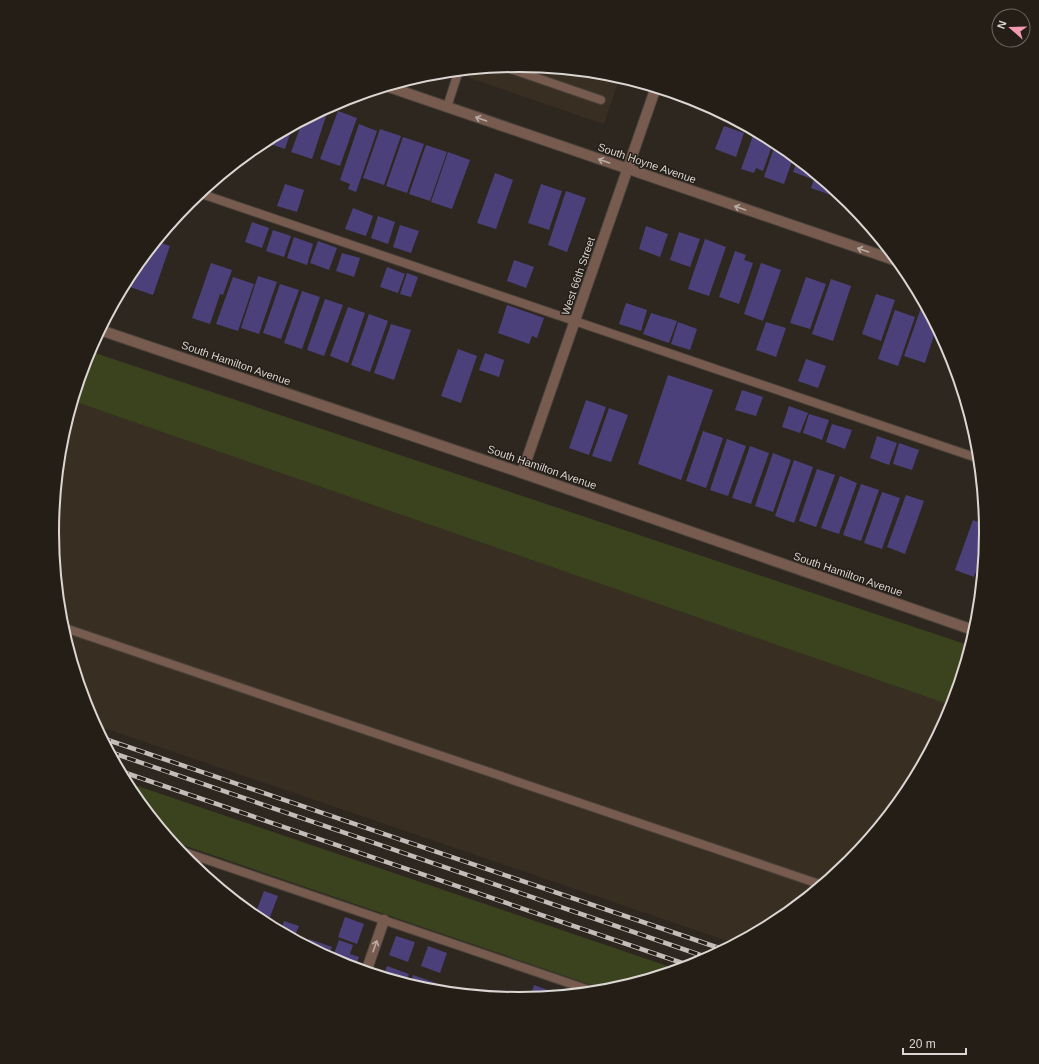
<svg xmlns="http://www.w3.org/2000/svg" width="1039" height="1064" font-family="Arial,sans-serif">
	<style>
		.built { fill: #392e22 }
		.green { fill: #3a431e }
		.building { fill: #4b407a }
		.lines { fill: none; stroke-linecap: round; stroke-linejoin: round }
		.service-casing { stroke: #4a433c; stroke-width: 10 }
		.minor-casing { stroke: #4a433c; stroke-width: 12 }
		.service { stroke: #775b4e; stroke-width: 8 }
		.minor { stroke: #775b4e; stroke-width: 10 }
		.rail-casing { stroke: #c2bdb9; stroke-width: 4.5 }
		.rail { stroke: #241e17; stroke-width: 3; stroke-dasharray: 9; stroke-linecap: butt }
		.oneway { stroke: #b8aba4 }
		.labels { text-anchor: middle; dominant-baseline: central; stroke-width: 3; stroke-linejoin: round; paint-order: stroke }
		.street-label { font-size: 11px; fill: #dbd6d2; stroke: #241e17 }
		.rim { fill: none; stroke: #dbd6d2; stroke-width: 2 }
	</style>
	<rect width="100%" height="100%" fill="#2e2720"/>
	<g class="built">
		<polygon points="520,65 611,74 620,76 604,124 449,71"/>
		<polygon points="73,401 953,706 951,711 908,792 850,863 779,921 736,944 95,725 87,711 61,623 52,532 61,441"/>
	</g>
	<g class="green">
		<polygon points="89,351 971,646 953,706 73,401"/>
		<polygon points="126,782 679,970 609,991 171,841 131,792"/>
	</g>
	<g class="building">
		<polygon points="324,109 328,110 312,159 291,152 303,120"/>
		<polygon points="338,111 357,118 340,166 320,159"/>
		<polygon points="359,124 377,131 356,192 348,189 350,184 340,180"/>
		<polygon points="293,125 285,149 264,142 265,141"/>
		<polygon points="724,126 744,133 736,157 715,149"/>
		<polygon points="380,129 401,136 384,185 363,178"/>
		<polygon points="755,130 774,140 763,171 756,168 754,173 741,169"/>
		<polygon points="403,137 424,144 407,193 386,186"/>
		<polygon points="776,142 794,156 784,184 764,177"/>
		<polygon points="426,145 447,152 430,201 409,194"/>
		<polygon points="448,152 470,160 452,209 431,202"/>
		<polygon points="798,158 814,172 812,179 793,172"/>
		<polygon points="495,173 513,180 496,229 477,223"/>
		<polygon points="816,173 834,188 831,195 811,188"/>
		<polygon points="285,184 304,190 297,212 277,206"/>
		<polygon points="541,184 562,191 549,230 528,223"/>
		<polygon points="836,190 850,201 849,201 833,196"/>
		<polygon points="566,191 586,198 567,252 548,245"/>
		<polygon points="353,208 373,216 366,236 345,229"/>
		<polygon points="182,210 176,228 169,226"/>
		<polygon points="378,216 395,222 388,244 371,238"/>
		<polygon points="252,222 269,228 262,248 245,242"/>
		<polygon points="400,225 419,231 411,253 393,247"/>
		<polygon points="646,226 668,234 660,257 639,249"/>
		<polygon points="273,230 291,236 284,257 266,251"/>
		<polygon points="679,232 700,239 690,267 670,260"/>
		<polygon points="294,237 313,244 307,265 287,258"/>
		<polygon points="705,239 726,247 709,296 688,289"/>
		<polygon points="156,241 170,246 153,295 130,287 139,263"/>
		<polygon points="318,241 337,248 329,270 310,263"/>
		<polygon points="735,251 746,255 744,260 753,263 739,304 719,297"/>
		<polygon points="342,253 360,258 354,277 336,271"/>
		<polygon points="514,260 534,267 526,288 507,281"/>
		<polygon points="211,263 232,270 223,295 220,294 210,324 192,318"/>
		<polygon points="761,263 781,270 763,321 744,314"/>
		<polygon points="387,267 405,274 398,293 380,287"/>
		<polygon points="407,273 418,277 411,297 400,294"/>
		<polygon points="258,276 277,282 259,334 241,328"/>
		<polygon points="233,277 254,284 238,331 216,324"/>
		<polygon points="806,277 826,284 810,329 790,323"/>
		<polygon points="831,279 851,286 833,341 812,334"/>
		<polygon points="280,284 299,290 281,339 263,333"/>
		<polygon points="302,291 320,297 302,349 284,343"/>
		<polygon points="876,294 895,300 881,341 862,334"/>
		<polygon points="325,299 343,305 324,356 307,350"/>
		<polygon points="626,303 647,310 641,331 619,324"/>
		<polygon points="507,305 544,318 537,338 532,336 529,344 498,333"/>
		<polygon points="348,307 365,313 348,363 330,356"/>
		<polygon points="921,308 929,311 937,326 925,363 904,356"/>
		<polygon points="895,310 915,317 898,366 878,359"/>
		<polygon points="651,313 677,321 669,343 643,334"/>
		<polygon points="369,314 388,321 370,372 351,365"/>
		<polygon points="678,322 697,329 690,350 671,344"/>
		<polygon points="766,322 786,328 776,357 756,350"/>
		<polygon points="391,324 411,330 394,380 374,373"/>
		<polygon points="458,349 477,356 461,403 441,396"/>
		<polygon points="485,353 504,360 499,377 479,370"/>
		<polygon points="806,359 826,366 818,388 798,381"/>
		<polygon points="668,375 713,390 681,480 638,464"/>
		<polygon points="742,390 763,397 756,416 735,410"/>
		<polygon points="586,400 606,407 589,455 569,448"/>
		<polygon points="789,406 808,413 800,433 782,427"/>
		<polygon points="609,408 628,415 611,462 592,456"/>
		<polygon points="809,414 829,420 822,440 803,433"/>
		<polygon points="832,424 852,430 845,449 826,442"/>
		<polygon points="703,431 723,438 706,488 686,481"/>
		<polygon points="877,436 897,443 889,465 870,458"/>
		<polygon points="727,439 746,446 728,496 710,490"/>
		<polygon points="899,443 919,450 912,470 893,464"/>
		<polygon points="750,446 769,453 751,504 732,498"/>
		<polygon points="773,453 791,460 773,512 755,506"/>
		<polygon points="794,460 813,467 794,523 775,516"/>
		<polygon points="817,469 835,475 816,527 799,521"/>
		<polygon points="840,476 857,483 839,534 821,528"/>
		<polygon points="861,484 879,490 861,541 843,535"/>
		<polygon points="882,492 900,498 882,549 864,543"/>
		<polygon points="906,495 924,501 905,554 887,547"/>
		<polygon points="973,520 986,525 987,532 986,543 974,577 955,570"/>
		<polygon points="264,891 278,896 270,917 256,912"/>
		<polygon points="345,917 364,924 357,944 338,937"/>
		<polygon points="284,921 299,926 295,935 304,938 302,943 281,932"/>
		<polygon points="396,936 415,942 408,962 389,955"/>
		<polygon points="309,939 332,947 328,957 306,946"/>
		<polygon points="339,940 353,945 350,954 359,957 355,968 340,964 332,959"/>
		<polygon points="428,946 447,953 440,973 421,966"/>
		<polygon points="387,966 409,974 405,984 383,977"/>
		<polygon points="413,975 436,983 433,991 410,985"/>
		<polygon points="441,985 463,992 463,994 438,991"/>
		<polygon points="534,985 553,992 552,996 530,998"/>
	</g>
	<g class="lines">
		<defs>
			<g id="service">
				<polyline points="502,66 601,100"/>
				<polyline points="447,107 459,70"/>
				<polyline points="199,193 980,459"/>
				<polyline points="62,627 822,885"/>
				<polyline points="178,850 595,992"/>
			</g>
			<g id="minor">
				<polyline points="386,86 900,262"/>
				<polyline points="100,330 522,473 976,631"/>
				<polyline points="522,473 656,87"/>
				<polyline points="366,972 384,920"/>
			</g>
		</defs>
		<use href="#service" class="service-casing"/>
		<use href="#minor" class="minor-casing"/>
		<use href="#service" class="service"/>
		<use href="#minor" class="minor"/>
		<defs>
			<g id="rail">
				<polyline points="102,738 725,950"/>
				<polyline points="110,752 709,958"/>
				<polyline points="120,771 691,966"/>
			</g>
		</defs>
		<use href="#rail" class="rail-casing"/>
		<use href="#rail" class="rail"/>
	</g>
	<defs><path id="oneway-shaft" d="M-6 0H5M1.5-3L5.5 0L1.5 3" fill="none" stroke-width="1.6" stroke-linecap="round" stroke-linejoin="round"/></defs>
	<g class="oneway">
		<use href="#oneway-shaft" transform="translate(481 119) rotate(-161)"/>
		<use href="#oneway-shaft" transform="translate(604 161) rotate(-161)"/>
		<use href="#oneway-shaft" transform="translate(740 208) rotate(-161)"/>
		<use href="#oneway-shaft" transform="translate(863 250) rotate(-161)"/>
		<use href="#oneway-shaft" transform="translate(375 946) rotate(-71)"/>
	</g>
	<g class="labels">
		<g class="street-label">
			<text transform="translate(647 163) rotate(19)">South Hoyne Avenue</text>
			<text transform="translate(578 276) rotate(-71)">West 66th Street</text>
			<text transform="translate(236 363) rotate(19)">South Hamilton Avenue</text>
			<text transform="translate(542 467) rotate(19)">South Hamilton Avenue</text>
			<text transform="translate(848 574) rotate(19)">South Hamilton Avenue</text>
		</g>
	</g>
	<path d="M0 0H1039V1064H0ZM59 532a460 460 0 1 1 920 0a460 460 0 1 1-920 0Z" fill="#241e17" fill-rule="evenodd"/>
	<path class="rim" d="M59 532a460 460 0 1 1 920 0a460 460 0 1 1-920 0Z"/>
	<g transform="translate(1011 28) rotate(290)"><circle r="19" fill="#241e17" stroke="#6d6862"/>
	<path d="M0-3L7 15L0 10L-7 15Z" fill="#f19ab0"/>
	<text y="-6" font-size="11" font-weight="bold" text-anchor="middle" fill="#dbd6d2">N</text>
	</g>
	<path d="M903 1048v6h63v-6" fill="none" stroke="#dbd6d2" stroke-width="2"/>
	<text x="909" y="1048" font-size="12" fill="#dbd6d2" stroke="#241e17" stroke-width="3" paint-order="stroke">20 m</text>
</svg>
